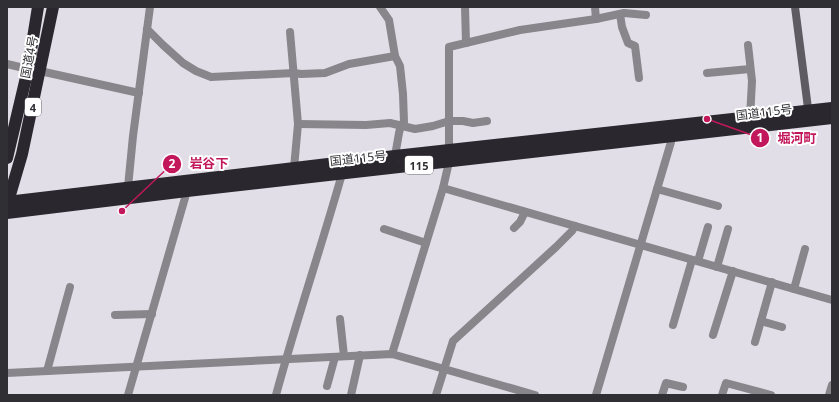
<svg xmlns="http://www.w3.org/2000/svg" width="839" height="402" font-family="'Noto Sans','Noto Sans JP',sans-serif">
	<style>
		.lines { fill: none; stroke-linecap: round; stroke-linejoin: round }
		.street { stroke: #88868b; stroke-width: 8 }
		.secondary { stroke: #5e5c62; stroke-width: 8 }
		.highway { stroke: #2a272f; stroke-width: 12 }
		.labels { text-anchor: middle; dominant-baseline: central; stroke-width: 4; stroke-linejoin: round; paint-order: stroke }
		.shield { fill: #fff; stroke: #6e6d70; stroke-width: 1 }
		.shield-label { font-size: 11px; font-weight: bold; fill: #302f33 }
		.street-label { font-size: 12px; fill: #302f33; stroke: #fff }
		.leader { fill: none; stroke: #c2185b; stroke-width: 1.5 }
		.callout-dot { fill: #c2185b; stroke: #fff; stroke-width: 1.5 }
		.mark-label { font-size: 12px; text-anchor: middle; font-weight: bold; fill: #fff }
		.callout-label { font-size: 13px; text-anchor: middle; font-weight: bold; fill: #c2185b; stroke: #fff; stroke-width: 4; stroke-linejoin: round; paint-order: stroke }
	</style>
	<rect width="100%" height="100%" fill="#e1dee8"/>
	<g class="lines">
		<g class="street">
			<polyline points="380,7 389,20 395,56 400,66 403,94 404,122 401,125 399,133 395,156"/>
			<polyline points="465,7 466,43"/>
			<polyline points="595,7 596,19"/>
			<polyline points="620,14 622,27 628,43 635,46 639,78"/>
			<polyline points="147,29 163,45 183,63 196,71 211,77 294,73 301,74 325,73 349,64 395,56"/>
			<polyline points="290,32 298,124 294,168"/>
			<polyline points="748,45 752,81 750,118"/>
			<polyline points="7,64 28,69"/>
			<polyline points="40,71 139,93"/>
			<polyline points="707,73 750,69"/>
			<polyline points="298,124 366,125 390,123 415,129 433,126 449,121 463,121 473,123 487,121"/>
			<polyline points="128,187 133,136 150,7"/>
			<polyline points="443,188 832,300"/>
			<polyline points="657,189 718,206"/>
			<polyline points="514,228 520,222 525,212"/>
			<polyline points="384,229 426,243"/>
			<polyline points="698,261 708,227"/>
			<polyline points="717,267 728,229"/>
			<polyline points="794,289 805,249"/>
			<polyline points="115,315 152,314"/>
			<polyline points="340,319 344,356"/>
			<polyline points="761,321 782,327"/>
			<polyline points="673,325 692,260"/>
			<polyline points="713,335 733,271"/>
			<polyline points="755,342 772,282"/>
			<polyline points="392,354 443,188 449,162 449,47 520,30 596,19 624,13 646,15"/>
			<polyline points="47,371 70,287"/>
			<polyline points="7,373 392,354 535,395"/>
			<polyline points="327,386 335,357"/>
			<polyline points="128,395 187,191 186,187"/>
			<path d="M 276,395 C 296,321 321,248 342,174 L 341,169"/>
			<polyline points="351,395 360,355"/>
			<polyline points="436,395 453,341 556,247 572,231 575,226"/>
			<polyline points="596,395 671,142 671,131"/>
			<polyline points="662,395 666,383 683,387"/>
			<polyline points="722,395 726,383 771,395"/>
			<polyline points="829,395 832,385"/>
		</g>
		<polyline class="secondary" points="795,7 809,116"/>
		<g class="highway">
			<polyline points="7,158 28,69 38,7"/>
			<polyline points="7,202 395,156 832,108"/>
			<polyline points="7,205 22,154 53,7"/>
			<polyline points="7,213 187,191 832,118"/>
		</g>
	</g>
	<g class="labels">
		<g class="shield">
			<rect x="25" y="98" width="16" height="18" rx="3"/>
			<rect x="405" y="156" width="28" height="18" rx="3"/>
		</g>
		<g class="shield-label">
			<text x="33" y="107">4</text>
			<text x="419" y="165">115</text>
		</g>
		<g class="street-label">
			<text transform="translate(29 57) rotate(-79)">国道4号</text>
			<text transform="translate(764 112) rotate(-7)">国道115号</text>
			<text transform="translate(358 158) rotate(-6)">国道115号</text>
		</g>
	</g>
	<path class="leader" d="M707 119L760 138M122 211L172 164"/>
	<g class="callout-dot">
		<circle cx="707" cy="119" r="4"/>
		<circle cx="122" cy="211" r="4"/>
		<circle cx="760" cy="138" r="10"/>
		<circle cx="172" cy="164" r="10"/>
	</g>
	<g class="mark-label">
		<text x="760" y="142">1</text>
		<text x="172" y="168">2</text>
	</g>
	<g class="callout-label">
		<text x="797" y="143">堀河町</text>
		<text x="209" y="168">岩谷下</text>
	</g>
	<rect width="839" height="402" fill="none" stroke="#302f33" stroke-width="16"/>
</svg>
